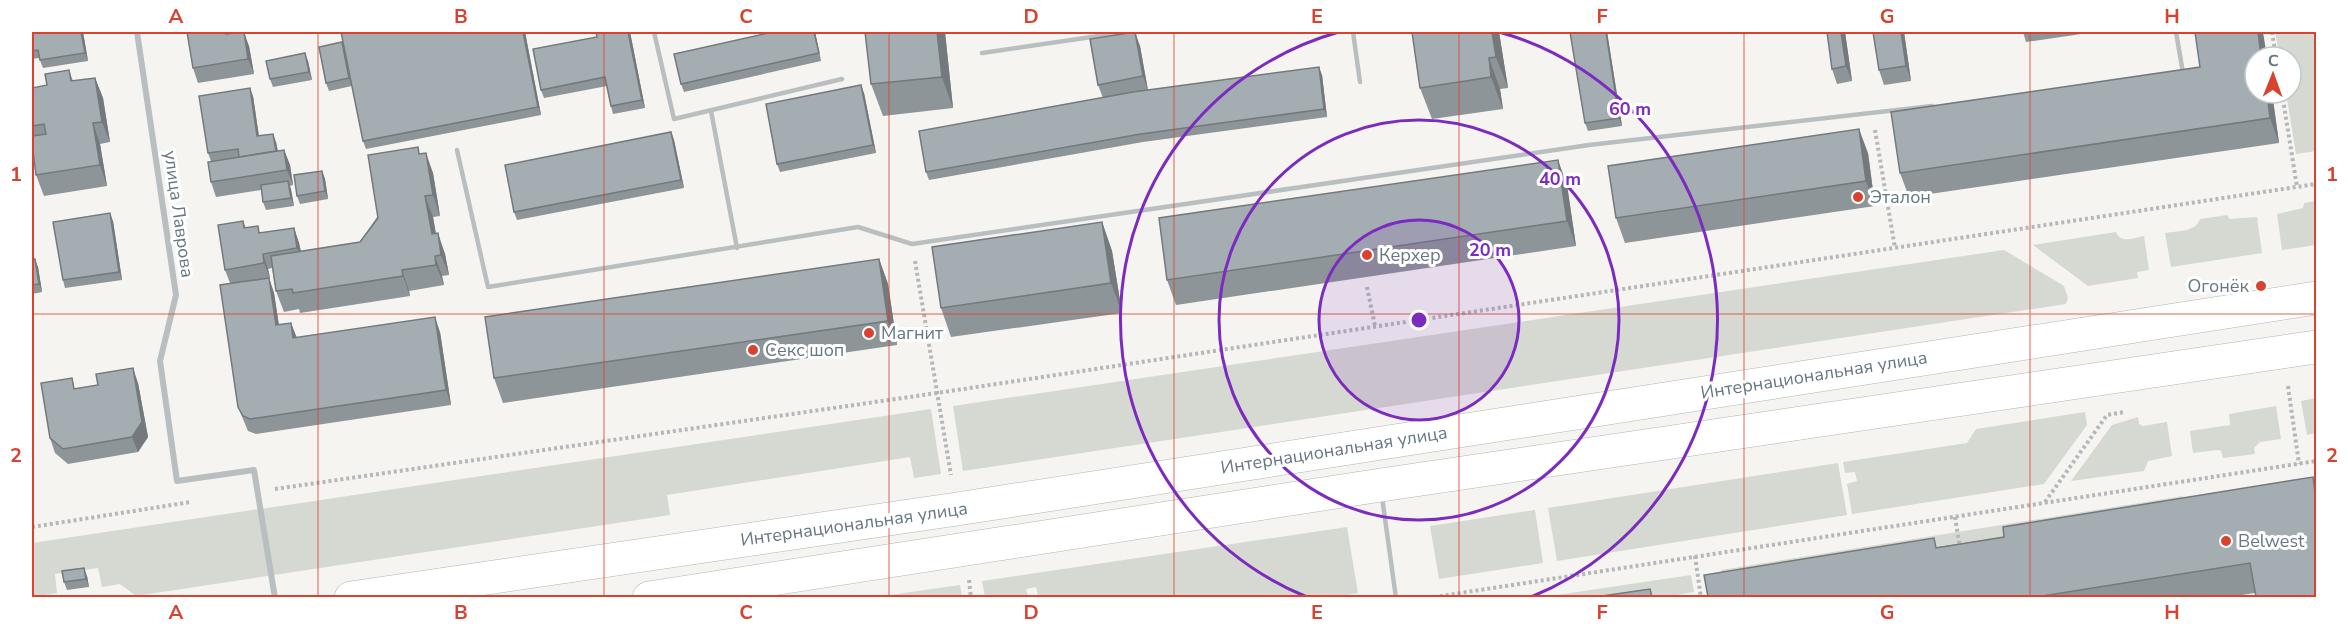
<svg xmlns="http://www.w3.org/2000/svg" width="2348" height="629" font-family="'Nunito Sans',sans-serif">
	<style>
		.green { fill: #d5d9d1 }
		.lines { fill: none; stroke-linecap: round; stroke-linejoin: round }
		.secondary-casing { stroke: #aeb5b8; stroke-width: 34 }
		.path { stroke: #b4b8ba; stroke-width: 4; stroke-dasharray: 3 3; stroke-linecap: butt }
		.service { stroke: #b9bfc1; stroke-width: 4.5 }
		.minor { stroke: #b9bfc1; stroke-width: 6 }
		.secondary { stroke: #fff; stroke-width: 33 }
		.wall { fill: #8d9598 }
		.shaded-wall { fill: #73797c }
		.building { fill: #a4adb1; stroke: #73797c; stroke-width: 1.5 }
		.grid { fill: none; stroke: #d8422f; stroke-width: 1.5; stroke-opacity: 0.55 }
		.ring { fill: none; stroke: #7b2cbf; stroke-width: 3 }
		.poi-dot { fill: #d8422f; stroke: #fff; stroke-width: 2 }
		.labels { text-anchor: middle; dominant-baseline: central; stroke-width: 6; stroke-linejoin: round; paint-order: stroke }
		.poi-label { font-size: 18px; fill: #667881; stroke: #fff; text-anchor: start }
		.street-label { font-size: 18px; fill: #667881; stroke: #fff }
		.centre { fill: #7b2cbf; stroke: #fff; stroke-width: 3 }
		.ring-label { font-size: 18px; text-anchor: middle; font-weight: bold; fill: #7b2cbf; stroke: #fff; stroke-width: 6; stroke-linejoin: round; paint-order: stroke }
		.neatline { fill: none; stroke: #d8422f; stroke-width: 2 }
		.grid-label { font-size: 20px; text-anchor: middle; font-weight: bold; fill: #d8422f }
	</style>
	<rect width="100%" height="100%" fill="#f5f4f1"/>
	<g class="green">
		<polygon points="2275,32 2316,32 2316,151 2296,154 2286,93 2291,93 2291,57 2280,57"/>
		<polygon points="2316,201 2316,245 2282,250 2277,214 2303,208 2304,203"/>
		<path d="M 2227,215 L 2230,219 L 2257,217 L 2262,253 L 2171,267 L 2165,233 C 2177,231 2196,232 2200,219 Z"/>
		<path d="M 2116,232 C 2121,244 2134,238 2144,236 L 2149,270 L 2137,272 L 2138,278 L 2088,286 L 2033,245 Z"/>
		<polygon points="2004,250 2064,286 2068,298 2066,304 963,471 953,406"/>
		<polygon points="2316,398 2316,433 2307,435 2301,401"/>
		<polygon points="2276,406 2281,439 2260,442 2254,448 2255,454 2223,458 2221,451 2218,450 2193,453 2190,431 2230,425 2229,414"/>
		<polygon points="931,409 941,474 914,478 910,457 667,495 670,515 136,596 120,584 102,587 98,568 55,574 57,593 32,597 32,543"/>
		<polygon points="2085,412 2087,425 2044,484 1852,514 1847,484 1857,481 1855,472 1845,473 1843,462 1967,443 1976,429"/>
		<polygon points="2138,417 2139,424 2143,426 2167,422 2172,456 2148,461 2144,471 2071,481 2112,425"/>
		<polygon points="1838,463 1847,515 1557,561 1548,508"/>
		<polygon points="2183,496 2186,514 1724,587 1721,570"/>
		<polygon points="1535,510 1543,563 1439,579 1430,526"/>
		<polygon points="1347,527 1358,593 1332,598 1033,597 1038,596 1036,587 1026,589 1028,597 985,597 982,581"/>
		<polygon points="1691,575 1694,592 1659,598 1537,598"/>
		<polygon points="960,585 962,597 876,597"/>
	</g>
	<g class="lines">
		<defs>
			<g id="secondary">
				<polyline points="351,598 957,509 2316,298"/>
				<polyline points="649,598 1381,485 2316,347"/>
			</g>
		</defs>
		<use href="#secondary" class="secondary-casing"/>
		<g class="path">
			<polyline points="2272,32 2276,57"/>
			<polyline points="2282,93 2297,187"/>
			<polyline points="1875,130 1895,248"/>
			<polyline points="915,261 951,475"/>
			<polyline points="1367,287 1375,326"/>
			<polyline points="2288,386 2299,464"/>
			<polyline points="275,489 937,393 2316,184"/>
			<polyline points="2045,502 2107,415 2124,412"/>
			<polyline points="1955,517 1960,548"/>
			<polyline points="32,527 191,502"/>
			<polyline points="1695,556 1701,598"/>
			<polyline points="969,580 971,598"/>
			<polyline points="1428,598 2316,461"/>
		</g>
		<g class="service">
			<polyline points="657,32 654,32 674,119 842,79"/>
			<polyline points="1353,32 1360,82"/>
			<polyline points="2176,32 2183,73"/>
			<polyline points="982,53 1126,32"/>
			<polyline points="711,111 737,248"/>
			<polyline points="457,150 488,287 858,227 912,244 1589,145 1932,106"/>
			<polyline points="1382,497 1396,598"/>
		</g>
		<polyline class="minor" points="137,32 176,295 160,361 177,481 254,470 275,598"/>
		<use href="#secondary" class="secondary"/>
	</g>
	<g class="wall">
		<polygon points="32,32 83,32 88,61 43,68 39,58 32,59"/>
		<polygon points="187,32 229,32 229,33 249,46 254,74 198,83 193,68"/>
		<polygon points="525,32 541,115 366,149 363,141"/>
		<polygon points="596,32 630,32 645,108 613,114 611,106 607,86 544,98 541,90 597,37"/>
		<polygon points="773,32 815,32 821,61 684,92 681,84"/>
		<polygon points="945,32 953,108 883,116 871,84"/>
		<polygon points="1499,32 1508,88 1500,89 1503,109 1432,119 1420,88"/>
		<polygon points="1570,32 1607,32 1622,126 1588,131 1585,123"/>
		<polygon points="1845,32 1852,81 1837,84 1832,69"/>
		<polygon points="1873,32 1904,32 1911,81 1884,85 1879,70"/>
		<polygon points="2023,32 2095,32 2026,42"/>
		<polygon points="342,42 344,50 352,86 329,91 326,83"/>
		<polygon points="1140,46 1148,90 1322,75 1327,117 1143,142 929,180 926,172 1103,98 1098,85"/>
		<polygon points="308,61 312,80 273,87 270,79"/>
		<polygon points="2200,67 2272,93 2279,143 1909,197 1900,173"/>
		<polygon points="69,70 73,81 95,78 103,98 110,142 100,144 107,186 44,196 36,175 32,134 32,88 47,85"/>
		<polygon points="864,93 876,153 780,172 777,164"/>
		<polygon points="253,96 259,136 276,142 278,151 284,150 290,165 293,185 290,186 294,206 266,210 263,202 261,190 216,197 211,182 211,161 208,153"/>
		<polygon points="671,132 674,140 684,188 517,220 514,212"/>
		<polygon points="1868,153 1875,206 1625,243 1616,218"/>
		<polygon points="420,154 433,173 440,216 433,217 436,233 445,254 449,275 442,276 444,285 409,291 410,296 300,313 299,309 284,312 276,291 272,268 268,269 270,278 269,278 274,293 279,325 291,323 296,338 440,332 451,405 256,434 248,431 238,407 230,283 225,270 243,221 246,228 261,233 294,228 299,243 301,251 360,242"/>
		<polygon points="322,171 325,179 328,199 300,204 297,196"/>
		<polygon points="1567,185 1576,246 1176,305 1167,280"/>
		<polygon points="113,221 122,280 65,288 63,280"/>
		<polygon points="1102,222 1112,251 1122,313 951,337 941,308"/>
		<polygon points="879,259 888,284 897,345 503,403 494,378"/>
		<polygon points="32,260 38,267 42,292 32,294"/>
		<polygon points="138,383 148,437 138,452 68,464 55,453 50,438 76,388"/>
		<polygon points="2313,477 2255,593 2229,597 1708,597 1938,547 2004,537"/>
		<polygon points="87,576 89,587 67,590 64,582"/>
	</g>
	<g class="shaded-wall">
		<polygon points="81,32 83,32 88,61 85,53"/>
		<polygon points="244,32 249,46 254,74 248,59"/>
		<polygon points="523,32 525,32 541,115 538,107"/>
		<polygon points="628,32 630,32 645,108 642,100"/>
		<polygon points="814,32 815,32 821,61 819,53"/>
		<polygon points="937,32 945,32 953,108 942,77"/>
		<polygon points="1135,32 1140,46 1148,91 1143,76"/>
		<polygon points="1492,32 1499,32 1508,88 1496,57"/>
		<polygon points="1606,32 1607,32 1622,126 1619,118"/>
		<polygon points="1841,32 1845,32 1852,81 1846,66"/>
		<polygon points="1901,32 1904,32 1911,81 1906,66"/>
		<polygon points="2258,32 2263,32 2267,57 2261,57"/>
		<polygon points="342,42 344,50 352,86 349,78"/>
		<polygon points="305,53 308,61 312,80 309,72"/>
		<polygon points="1489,58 1500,89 1503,109 1491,77"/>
		<polygon points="1319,67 1322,75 1327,117 1324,109"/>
		<polygon points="95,78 103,98 110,142 102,122"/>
		<polygon points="861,85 864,93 876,153 873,145"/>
		<polygon points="250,88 253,96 260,144 257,136"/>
		<polygon points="2267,93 2272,93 2279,143 2270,118"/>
		<polygon points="93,123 100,144 107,186 100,165"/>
		<polygon points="1859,129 1868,153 1875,206 1866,181"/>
		<polygon points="671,132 674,140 684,188 681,180"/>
		<polygon points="273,134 276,142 279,160 276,152"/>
		<polygon points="284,150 290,165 293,185 287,170"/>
		<polygon points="426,153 433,173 440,216 433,195"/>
		<polygon points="1558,160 1567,185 1576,246 1567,221"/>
		<polygon points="322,171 325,179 328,199 325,191"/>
		<polygon points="288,181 291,189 294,206 291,198"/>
		<polygon points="425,196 433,217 439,255 432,234"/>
		<polygon points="110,213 113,221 122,280 119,272"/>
		<polygon points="1102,222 1112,251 1122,313 1111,283"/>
		<polygon points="294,228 299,243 303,263 297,248"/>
		<polygon points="438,233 445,254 449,275 441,255"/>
		<polygon points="263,254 268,269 270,278 264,263"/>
		<polygon points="435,256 442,276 444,285 436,265"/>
		<polygon points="35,259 38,267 42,292 39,284"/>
		<polygon points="879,259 888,284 897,345 888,321"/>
		<polygon points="402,270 409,291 410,296 403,276"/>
		<polygon points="269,278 274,293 281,340 276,325"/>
		<polygon points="435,317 440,332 451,405 446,390"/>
		<polygon points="291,323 297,338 293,338"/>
		<polygon points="133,368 138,383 148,437 138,452 132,437"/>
		<polygon points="2313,477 2316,487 2316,500"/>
		<polygon points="84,568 87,576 89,587 86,579"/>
	</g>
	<g class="building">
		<polygon points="32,32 81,32 85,53 40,60 38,50 32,51"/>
		<polygon points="187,32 226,32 226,34 244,32 248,59 193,68"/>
		<polygon points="341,32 523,32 538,107 363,141"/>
		<polygon points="596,32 628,32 642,100 611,106 605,77 541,90 533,49 597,37"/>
		<polygon points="773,32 814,32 819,53 681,84 674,54"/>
		<polygon points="865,32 937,32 942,77 871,84"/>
		<polygon points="1135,32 1143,76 1098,85 1090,39"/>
		<polygon points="1412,32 1492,32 1496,57 1489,58 1491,77 1420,88"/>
		<polygon points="1570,32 1606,32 1619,118 1585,123"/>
		<polygon points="1827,32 1841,32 1846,66 1832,69"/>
		<polygon points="1873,32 1901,32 1906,66 1879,70"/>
		<polygon points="2195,32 2258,32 2261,57 2255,57 2255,93 2267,93 2270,118 1900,173 1891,112 2200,67"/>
		<polygon points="342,42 349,78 326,83 319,47"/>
		<polygon points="305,53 309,72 270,79 266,61"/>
		<polygon points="1319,67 1324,109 1141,134 926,172 919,131 1133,92"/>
		<polygon points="69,70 71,81 95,78 102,122 93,123 100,165 36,175 32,144 32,136 46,134 44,124 32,126 32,88 47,85 45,74"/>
		<polygon points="861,85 873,145 777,164 766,104"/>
		<polygon points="250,88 257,136 273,134 276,151 239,157 238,149 208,153 199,96"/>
		<polygon points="1859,129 1866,181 1616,218 1608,166"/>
		<polygon points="671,132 681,180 514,212 505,165"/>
		<polygon points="418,147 419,154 426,153 433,195 425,196 432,234 438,233 441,255 435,256 436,265 402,270 403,276 293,293 292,289 276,291 271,256 360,242 378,218 368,155"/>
		<polygon points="284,150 287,170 211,182 208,162"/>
		<polygon points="1558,160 1567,221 1167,280 1159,218"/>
		<polygon points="322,171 325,191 297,196 294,175"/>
		<polygon points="288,181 291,198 263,202 261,185"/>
		<polygon points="110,213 119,272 63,280 53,222"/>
		<polygon points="243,221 244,228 258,226 259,233 294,228 297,248 263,254 264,263 225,270 218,225"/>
		<polygon points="1102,222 1111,283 941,308 932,247"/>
		<polygon points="35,259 39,284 32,285 32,260"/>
		<polygon points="879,259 888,321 494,378 485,317"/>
		<polygon points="269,278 276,325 291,323 293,338 435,317 446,390 250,419 243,416 238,407 220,285"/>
		<polygon points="133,368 142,422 132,437 63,449 50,438 41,383 72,378 74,389 98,385 96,374"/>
		<polygon points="2313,477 2316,500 2316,597 2256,597 2250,563 2036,597 1708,597 1704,575 1934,538 1936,548 2004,537 2003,527"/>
		<polygon points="84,568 86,579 64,582 62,571"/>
		<polygon points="1650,589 1652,597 1595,597"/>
	</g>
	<path class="grid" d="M 318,32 L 318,598M 604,32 L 604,598M 889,32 L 889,598M 1174,32 L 1174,598M 1459,32 L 1459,598M 1744,32 L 1744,598M 2030,32 L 2030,598M 32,314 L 2316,314"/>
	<circle cx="1419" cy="320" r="100" fill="#7b2cbf" fill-opacity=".12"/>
	<g class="ring">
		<circle cx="1419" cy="320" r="100"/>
		<circle cx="1419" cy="320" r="200"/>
		<path d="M1307 597A299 299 0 0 1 1339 32M1499 32A299 299 0 0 1 1531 597"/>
	</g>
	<g class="poi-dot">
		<circle cx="1858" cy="197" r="6"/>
		<circle cx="1367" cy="255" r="6"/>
		<circle cx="2261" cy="286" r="6"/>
		<circle cx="869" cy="333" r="6"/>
		<circle cx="753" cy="350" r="6"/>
		<circle cx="2226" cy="541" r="6"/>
	</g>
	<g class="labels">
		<g class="poi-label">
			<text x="1870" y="197">Эталон</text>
			<text x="1379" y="255">Керхер</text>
			<text x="2249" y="286" text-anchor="end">Огонёк</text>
			<text x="881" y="333">Магнит</text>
			<text x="765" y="350">Секс шоп</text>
			<text x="2238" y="541">Belwest</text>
		</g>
		<g class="street-label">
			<text transform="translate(179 214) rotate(82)">улица Лаврова</text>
			<text transform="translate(1814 375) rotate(-9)">Интернациональная улица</text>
			<text transform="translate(1334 450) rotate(-9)">Интернациональная улица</text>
			<text transform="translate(854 524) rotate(-8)">Интернациональная улица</text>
		</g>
	</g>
	<circle cx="1419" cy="320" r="9" class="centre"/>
	<g class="ring-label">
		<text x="1630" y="115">60 m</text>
		<text x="1560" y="185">40 m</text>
		<text x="1490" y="256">20 m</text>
	</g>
	<rect width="2348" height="629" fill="none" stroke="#ffffff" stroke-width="66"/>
	<g transform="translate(2273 75) rotate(1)"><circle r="28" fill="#ffffff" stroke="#c2c9cd" stroke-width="1.5"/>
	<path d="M0-4.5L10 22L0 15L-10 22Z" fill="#d8422f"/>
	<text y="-9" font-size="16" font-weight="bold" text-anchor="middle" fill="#667881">С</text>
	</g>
	<rect x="33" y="33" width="2282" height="563" class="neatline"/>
	<g class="grid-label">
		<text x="176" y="23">A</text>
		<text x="461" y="23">B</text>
		<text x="746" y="23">C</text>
		<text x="1031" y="23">D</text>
		<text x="1317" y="23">E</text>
		<text x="1602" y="23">F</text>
		<text x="1887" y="23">G</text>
		<text x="2172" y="23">H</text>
		<text x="16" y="181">1</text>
		<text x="2332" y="181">1</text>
		<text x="16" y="462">2</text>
		<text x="2332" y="462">2</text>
		<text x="176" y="619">A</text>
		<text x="461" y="619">B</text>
		<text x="746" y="619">C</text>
		<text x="1031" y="619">D</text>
		<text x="1317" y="619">E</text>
		<text x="1602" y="619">F</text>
		<text x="1887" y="619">G</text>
		<text x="2172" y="619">H</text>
	</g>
</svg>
